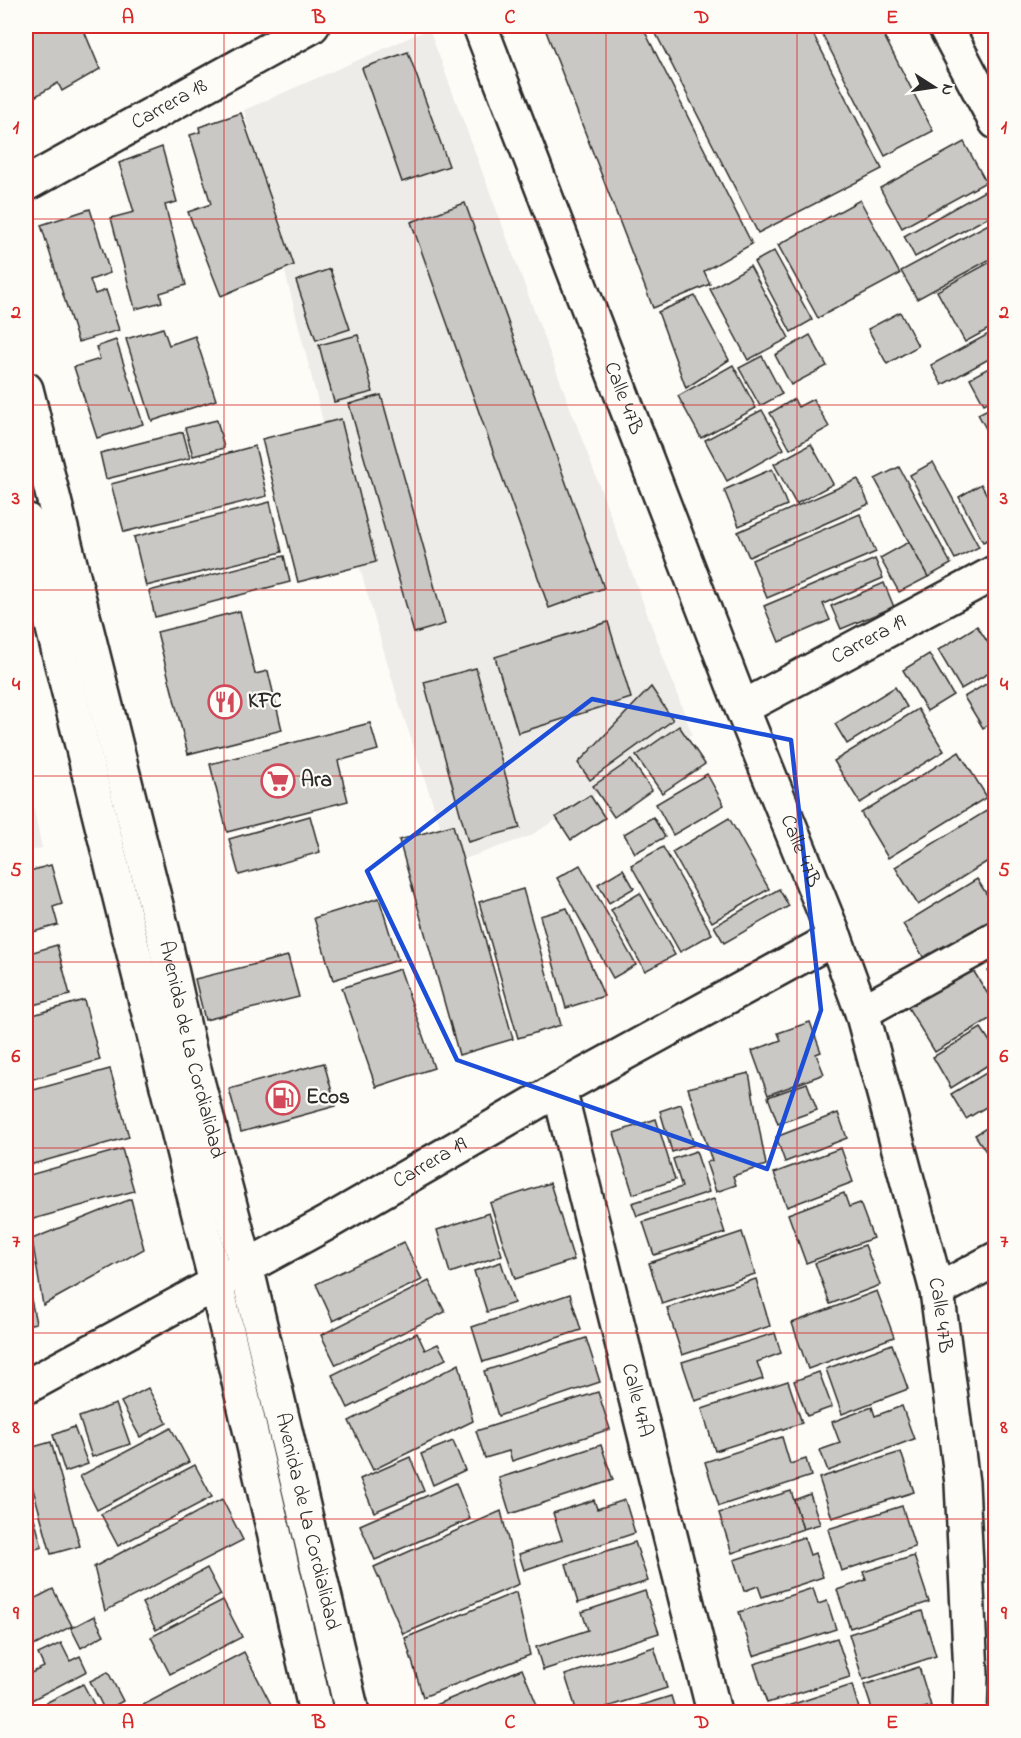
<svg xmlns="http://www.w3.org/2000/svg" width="1021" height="1738" font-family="'Indie Flower',sans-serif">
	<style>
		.built { fill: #edece8 }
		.building { fill: #c9c8c4; stroke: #2b2b2b; stroke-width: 1.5 }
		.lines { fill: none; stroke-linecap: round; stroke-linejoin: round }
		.minor-casing { stroke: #2b2b2b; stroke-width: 38 }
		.major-casing { stroke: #2b2b2b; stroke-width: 38 }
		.minor { stroke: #fdfcf7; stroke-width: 33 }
		.major { stroke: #fdfcf7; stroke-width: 33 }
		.marked { fill: none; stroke: #1d4ed8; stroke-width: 4.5; stroke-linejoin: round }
		.grid { fill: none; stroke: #d62828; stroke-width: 1.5; stroke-opacity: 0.55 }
		.labels { text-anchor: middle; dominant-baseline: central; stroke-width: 4.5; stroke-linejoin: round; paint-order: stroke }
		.street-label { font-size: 21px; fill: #2b2b2b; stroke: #fdfcf7 }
		.poi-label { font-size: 21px; font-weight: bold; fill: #2b2b2b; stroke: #fdfcf7; text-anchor: start }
		.neatline { fill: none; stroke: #d62828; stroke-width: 2 }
		.grid-label { font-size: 20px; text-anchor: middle; font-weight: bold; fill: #d62828 }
	</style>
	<rect width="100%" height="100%" fill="#fdfcf7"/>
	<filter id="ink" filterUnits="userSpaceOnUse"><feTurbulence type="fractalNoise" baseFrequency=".0167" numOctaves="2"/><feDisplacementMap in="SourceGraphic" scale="12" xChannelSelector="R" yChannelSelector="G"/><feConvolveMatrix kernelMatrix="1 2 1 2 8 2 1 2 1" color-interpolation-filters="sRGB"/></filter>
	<g filter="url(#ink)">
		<g class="built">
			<polygon points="429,29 692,734 530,836 453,863 399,703 361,572 244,110"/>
			<polygon points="26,773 42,848 26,852"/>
		</g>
		<g class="building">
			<polygon points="26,26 82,26 100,69 62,91 58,83 26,102"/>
			<polygon points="544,26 642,26 752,244 704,271 710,284 653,308"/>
			<polygon points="652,26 809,26 882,169 758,233"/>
			<polygon points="818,26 879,26 933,131 885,156"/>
			<polygon points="408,52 449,166 402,182 362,68"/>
			<polygon points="241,113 294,265 221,296 188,212 211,204 190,135 200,132 199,127"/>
			<polygon points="964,142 986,182 902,228 880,188"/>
			<polygon points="162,147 177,202 165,205 186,285 160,293 162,302 135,309 111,218 134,212 119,163"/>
			<polygon points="990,188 996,197 996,213 915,257 904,236"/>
			<polygon points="860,200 900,274 818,318 778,245"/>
			<polygon points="465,203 604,588 549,608 411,222"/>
			<polygon points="90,209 110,273 90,280 95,294 106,290 119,330 78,342 41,225"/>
			<polygon points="996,220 996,256 917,299 901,271"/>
			<polygon points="774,251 812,320 791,332 754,262"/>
			<polygon points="996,259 996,325 965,342 937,291"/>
			<polygon points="750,266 789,338 748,360 710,289"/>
			<polygon points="330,269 350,329 316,340 296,281"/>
			<polygon points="695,296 729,360 686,388 658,312"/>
			<polygon points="900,312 918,346 887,364 868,329"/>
			<polygon points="163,328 169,345 195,336 216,400 152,421 126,339"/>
			<polygon points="996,330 996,355 942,385 931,365"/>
			<polygon points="358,335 373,392 334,402 319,345"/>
			<polygon points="810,335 827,366 791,385 775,355"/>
			<polygon points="116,340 143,424 97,438 74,367 100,359 96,347"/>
			<polygon points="762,356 782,394 760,406 739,368"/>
			<polygon points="996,364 996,398 984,404 970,378"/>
			<polygon points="733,365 756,408 701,438 678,396"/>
			<polygon points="381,395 445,624 414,633 349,404"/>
			<polygon points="794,399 798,407 813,399 829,427 790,449 770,413"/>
			<polygon points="996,405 996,447 978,414"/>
			<polygon points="762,410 784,449 727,481 705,440"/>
			<polygon points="341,419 376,562 298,582 262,439"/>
			<polygon points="217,420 224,448 193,456 185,428"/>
			<polygon points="183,432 190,458 106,479 100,453"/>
			<polygon points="811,444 833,484 796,504 774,464"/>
			<polygon points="255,446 267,496 124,532 111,484"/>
			<polygon points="933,462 979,547 955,559 910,475"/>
			<polygon points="899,467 951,564 928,577 875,479"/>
			<polygon points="772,469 787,505 739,526 724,490"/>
			<polygon points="858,479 869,504 749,557 738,532"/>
			<polygon points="981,484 996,512 996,536 983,542 959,497"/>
			<polygon points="270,502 282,552 146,586 134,537"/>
			<polygon points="860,514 876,552 767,598 752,560"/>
			<polygon points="909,542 928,577 899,592 880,558"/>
			<polygon points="284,556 290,582 155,617 149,591"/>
			<polygon points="875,559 883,578 823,604 830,620 779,642 764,606"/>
			<polygon points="884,583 894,607 841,629 831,606"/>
			<polygon points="240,611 255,674 268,671 282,730 188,754 157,632"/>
			<polygon points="608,622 631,698 518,733 495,657"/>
			<polygon points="977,626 996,655 996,669 961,689 938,650"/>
			<polygon points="929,654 953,695 927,711 903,670"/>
			<polygon points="476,668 520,828 468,842 424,682"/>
			<polygon points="996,678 996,720 983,728 964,697"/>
			<polygon points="651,687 673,720 590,780 578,763"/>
			<polygon points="895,687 907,707 847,744 835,724"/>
			<polygon points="918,709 944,751 860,803 834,761"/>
			<polygon points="370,723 378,750 338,761 348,801 227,832 210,764"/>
			<polygon points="679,726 705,764 662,793 636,756"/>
			<polygon points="959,752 987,797 888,858 861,813"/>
			<polygon points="631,760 652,790 614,817 593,786"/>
			<polygon points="707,774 724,805 673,835 656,804"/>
			<polygon points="590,795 605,818 571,840 556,817"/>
			<polygon points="996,805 996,856 918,905 895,867"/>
			<polygon points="310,816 320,852 239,875 229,839"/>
			<polygon points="653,817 665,837 635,853 624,834"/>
			<polygon points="729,818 769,889 712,922 672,852"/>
			<polygon points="453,825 513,1039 459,1055 399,840"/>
			<polygon points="663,847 712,934 680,952 631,865"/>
			<polygon points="51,865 62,904 53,907 58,925 26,934 26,872"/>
			<polygon points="580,865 636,965 613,978 557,878"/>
			<polygon points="623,869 634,888 609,903 598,884"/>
			<polygon points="977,879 996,909 996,928 930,968 903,924"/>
			<polygon points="523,889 561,1025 518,1038 479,902"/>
			<polygon points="779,889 789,906 724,943 714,926"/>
			<polygon points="640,893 675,955 645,971 611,910"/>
			<polygon points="379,898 398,960 333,980 314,918"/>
			<polygon points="567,908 604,996 566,1008 540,916"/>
			<polygon points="57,945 70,995 26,1007 26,954"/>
			<polygon points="288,956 299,997 205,1020 195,979"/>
			<polygon points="996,966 996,983 988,971"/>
			<polygon points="971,967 996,1007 996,1015 935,1052 907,1006"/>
			<polygon points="400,969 434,1068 376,1087 342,988"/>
			<polygon points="84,1000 100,1060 26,1081 26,1017"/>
			<polygon points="810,1022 821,1052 816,1054 824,1074 768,1095 752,1051 781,1040 778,1033"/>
			<polygon points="981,1028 996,1051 996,1060 951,1088 933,1057"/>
			<polygon points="324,1063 336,1106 241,1132 229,1089"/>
			<polygon points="996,1067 996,1101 966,1119 951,1094"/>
			<polygon points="110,1069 129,1137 26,1166 26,1092"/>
			<polygon points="749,1073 766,1165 733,1176 736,1185 716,1192 706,1162 712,1161 688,1088"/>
			<polygon points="807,1083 817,1110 778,1124 768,1097"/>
			<polygon points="681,1104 694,1145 672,1152 660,1111"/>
			<polygon points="838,1113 847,1138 785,1162 776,1137"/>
			<polygon points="656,1119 675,1180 633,1194 614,1133"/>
			<polygon points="996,1122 996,1165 995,1165 975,1135"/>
			<polygon points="841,1148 853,1182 787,1207 774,1173"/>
			<polygon points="122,1149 134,1191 26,1221 26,1176"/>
			<polygon points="696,1151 709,1192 637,1216 632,1203 682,1187 673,1159"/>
			<polygon points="550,1183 574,1260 515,1279 490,1203"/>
			<polygon points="844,1193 849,1207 860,1203 873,1238 806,1263 788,1214"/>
			<polygon points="131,1199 144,1249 43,1305 32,1239"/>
			<polygon points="714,1199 725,1233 654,1255 643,1222"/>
			<polygon points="489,1213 502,1255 450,1273 437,1230"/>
			<polygon points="742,1232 755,1274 662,1304 649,1263"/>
			<polygon points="404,1242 422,1280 333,1321 316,1284"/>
			<polygon points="865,1245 880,1285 830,1304 815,1263"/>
			<polygon points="501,1262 514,1303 487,1312 474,1271"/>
			<polygon points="26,1276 36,1323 26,1325"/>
			<polygon points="756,1279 770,1326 682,1355 667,1308"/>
			<polygon points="429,1281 445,1312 336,1365 321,1335"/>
			<polygon points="877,1291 894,1337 808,1369 792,1323"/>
			<polygon points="570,1294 581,1330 483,1362 472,1327"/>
			<polygon points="417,1333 425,1350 438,1344 446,1359 348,1408 332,1375"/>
			<polygon points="775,1333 781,1353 757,1362 763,1379 695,1401 682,1362"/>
			<polygon points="586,1338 600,1382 498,1416 484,1371"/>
			<polygon points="892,1344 908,1389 842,1414 826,1369"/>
			<polygon points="459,1364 473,1421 373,1470 349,1421"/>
			<polygon points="819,1372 832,1407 807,1416 794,1381"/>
			<polygon points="788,1381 802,1423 715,1451 702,1409"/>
			<polygon points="148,1388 167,1423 140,1437 121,1402"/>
			<polygon points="598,1392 610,1429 512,1461 509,1451 485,1458 476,1431"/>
			<polygon points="116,1404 130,1444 92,1457 79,1417"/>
			<polygon points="902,1406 914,1439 828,1471 820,1450 840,1443 832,1422 872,1407 875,1416"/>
			<polygon points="74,1427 88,1464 65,1472 53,1435"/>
			<polygon points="171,1428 189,1462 97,1510 80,1476"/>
			<polygon points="782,1437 790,1464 806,1459 811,1476 719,1506 705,1462"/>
			<polygon points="453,1441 465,1470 433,1485 421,1454"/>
			<polygon points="51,1442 80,1546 51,1554 26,1464 26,1449"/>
			<polygon points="601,1445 613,1480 510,1514 499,1478"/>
			<polygon points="901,1452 914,1492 832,1518 819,1478"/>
			<polygon points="410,1457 424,1491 374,1512 360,1479"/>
			<polygon points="195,1465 212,1497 118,1546 101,1514"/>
			<polygon points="456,1483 470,1519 375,1560 360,1525"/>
			<polygon points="26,1489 42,1547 26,1552"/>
			<polygon points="791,1491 803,1529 732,1553 719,1513"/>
			<polygon points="810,1494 820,1524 803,1529 794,1500"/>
			<polygon points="222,1499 243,1540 105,1611 94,1567"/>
			<polygon points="594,1500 597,1509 625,1500 635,1533 524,1570 519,1554 562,1540 553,1513"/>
			<polygon points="902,1506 915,1547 841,1571 828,1529"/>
			<polygon points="501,1511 519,1584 403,1634 374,1567"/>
			<polygon points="804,1537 810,1555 815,1553 823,1577 762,1597 758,1586 744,1591 734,1560"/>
			<polygon points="635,1542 648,1581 578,1603 566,1564"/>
			<polygon points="914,1556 929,1602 850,1628 837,1590 866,1580 863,1572"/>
			<polygon points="207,1568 221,1595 156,1630 142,1603"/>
			<polygon points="813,1588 818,1604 827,1601 836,1629 753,1656 739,1612"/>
			<polygon points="53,1589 72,1626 26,1650 26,1603"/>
			<polygon points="645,1591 659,1633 543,1670 536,1647 588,1630 582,1612"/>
			<polygon points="516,1592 530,1655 423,1697 405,1638"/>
			<polygon points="223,1600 242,1637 170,1674 151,1637"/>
			<polygon points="922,1611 936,1656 863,1680 849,1634"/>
			<polygon points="94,1616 104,1635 81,1648 71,1628"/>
			<polygon points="837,1638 850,1677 767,1703 754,1664"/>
			<polygon points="61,1643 70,1661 80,1656 87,1671 26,1703 26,1663 31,1673 44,1667 38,1654"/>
			<polygon points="654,1647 667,1688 591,1712 577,1712 565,1675"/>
			<polygon points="244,1652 275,1712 147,1712 143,1705"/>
			<polygon points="919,1667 931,1706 910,1712 873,1712 864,1685"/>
			<polygon points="522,1669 540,1712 418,1712"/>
			<polygon points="108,1672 123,1701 105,1711 90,1681"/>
			<polygon points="83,1684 98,1712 28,1712"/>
			<polygon points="852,1685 860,1712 769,1712"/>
			<polygon points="671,1696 676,1712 619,1712"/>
		</g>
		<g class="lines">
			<defs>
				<g id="minor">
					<path id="s1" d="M 480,26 L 742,708 L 835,938 L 862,1012 L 937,1291 L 962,1483 L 971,1674 L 970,1712"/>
					<polyline points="945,26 996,122"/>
					<path id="s2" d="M 26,184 L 312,26"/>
					<path id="s3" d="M 742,708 L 996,572"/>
					<polyline points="862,1012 996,938"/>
					<path id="s4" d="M 559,1089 L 714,1712"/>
					<polyline points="937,1291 996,1259"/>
					<path id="s5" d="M 26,1387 L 325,1224 L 559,1089 L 835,938"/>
				</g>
				<g id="major">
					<path id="s6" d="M 26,389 L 163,933 L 189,1050 L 246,1266 L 352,1712"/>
					<polyline points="26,520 216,1283 316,1712"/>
				</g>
			</defs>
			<use href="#minor" class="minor-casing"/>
			<use href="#major" class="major-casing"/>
			<use href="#minor" class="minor"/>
			<use href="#major" class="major"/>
		</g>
	</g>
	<path class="marked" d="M 592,699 L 791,740 L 821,1010 L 767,1169 L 457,1060 L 367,871 Z"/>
	<path class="grid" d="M 224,26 L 224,1712M 415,26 L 415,1712M 606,26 L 606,1712M 797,26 L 797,1712M 26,219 L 996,219M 26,405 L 996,405M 26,590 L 996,590M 26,776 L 996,776M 26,962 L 996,962M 26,1148 L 996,1148M 26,1333 L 996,1333M 26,1519 L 996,1519"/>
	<defs>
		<symbol id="restaurant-ring" viewBox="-11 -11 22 22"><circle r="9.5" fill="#fdfcf7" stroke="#d1495b" stroke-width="1.5"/><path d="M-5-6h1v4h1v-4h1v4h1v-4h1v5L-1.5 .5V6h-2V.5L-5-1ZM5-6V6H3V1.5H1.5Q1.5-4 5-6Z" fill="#d1495b"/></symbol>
		<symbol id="supermarket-ring" viewBox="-11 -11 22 22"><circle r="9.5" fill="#fdfcf7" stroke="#d1495b" stroke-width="1.5"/><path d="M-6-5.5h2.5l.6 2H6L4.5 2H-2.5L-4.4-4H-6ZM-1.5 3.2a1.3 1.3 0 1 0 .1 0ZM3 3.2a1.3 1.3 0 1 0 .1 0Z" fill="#d1495b"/></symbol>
		<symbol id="fuel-ring" viewBox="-11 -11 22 22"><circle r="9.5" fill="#fdfcf7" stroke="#d1495b" stroke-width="1.5"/><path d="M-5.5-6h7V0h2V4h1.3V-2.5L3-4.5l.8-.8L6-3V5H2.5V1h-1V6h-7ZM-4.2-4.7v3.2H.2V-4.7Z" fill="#d1495b"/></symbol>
	</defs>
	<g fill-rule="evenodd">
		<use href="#restaurant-ring" x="206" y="683" width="38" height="38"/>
		<use href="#supermarket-ring" x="259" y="762" width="38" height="38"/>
		<use href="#fuel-ring" x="264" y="1079" width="38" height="38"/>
	</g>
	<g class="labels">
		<g class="street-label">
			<text stroke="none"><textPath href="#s2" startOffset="164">Carrera 18</textPath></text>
			<text stroke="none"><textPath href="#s1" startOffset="399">Calle 47B</textPath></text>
			<text stroke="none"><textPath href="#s3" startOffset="144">Carrera 19</textPath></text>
			<text stroke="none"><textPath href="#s1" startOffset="885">Calle 47B</textPath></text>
			<text stroke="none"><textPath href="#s6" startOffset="681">Avenida de La Cordialidad</textPath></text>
			<text stroke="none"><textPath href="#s5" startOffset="462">Carrera 19</textPath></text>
			<text stroke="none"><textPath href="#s1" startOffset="1371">Calle 47B</textPath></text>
			<text stroke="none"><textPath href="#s4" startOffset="321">Calle 47A</textPath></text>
			<text stroke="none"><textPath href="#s6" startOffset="1167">Avenida de La Cordialidad</textPath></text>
		</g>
		<g class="poi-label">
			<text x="248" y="702">KFC</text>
			<text x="301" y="781">Ara</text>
			<text x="306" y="1098">Ecos</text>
		</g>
	</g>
	<rect width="1021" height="1738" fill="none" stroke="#fdfcf7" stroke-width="66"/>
	<g transform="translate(934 87) rotate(102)" stroke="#fdfcf7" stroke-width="4.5" paint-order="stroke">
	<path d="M0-4.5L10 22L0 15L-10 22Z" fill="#2b2b2b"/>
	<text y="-9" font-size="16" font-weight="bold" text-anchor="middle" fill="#2b2b2b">N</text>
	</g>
	<rect x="33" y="33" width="955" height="1672" class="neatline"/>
	<g class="grid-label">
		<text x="128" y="23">A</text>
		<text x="319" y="23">B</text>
		<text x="510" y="23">C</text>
		<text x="702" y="23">D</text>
		<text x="892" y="23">E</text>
		<text x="16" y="133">1</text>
		<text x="1004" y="133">1</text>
		<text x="16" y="318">2</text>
		<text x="1004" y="318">2</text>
		<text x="16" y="504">3</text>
		<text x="1004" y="504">3</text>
		<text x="16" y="690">4</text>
		<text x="1004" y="690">4</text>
		<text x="16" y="876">5</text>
		<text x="1004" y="876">5</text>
		<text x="16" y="1062">6</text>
		<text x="1004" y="1062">6</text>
		<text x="16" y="1247">7</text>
		<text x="1004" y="1247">7</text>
		<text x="16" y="1433">8</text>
		<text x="1004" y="1433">8</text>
		<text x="16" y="1619">9</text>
		<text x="1004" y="1619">9</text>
		<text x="128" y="1728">A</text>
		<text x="319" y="1728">B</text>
		<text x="510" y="1728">C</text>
		<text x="702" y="1728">D</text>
		<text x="892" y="1728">E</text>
	</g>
</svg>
